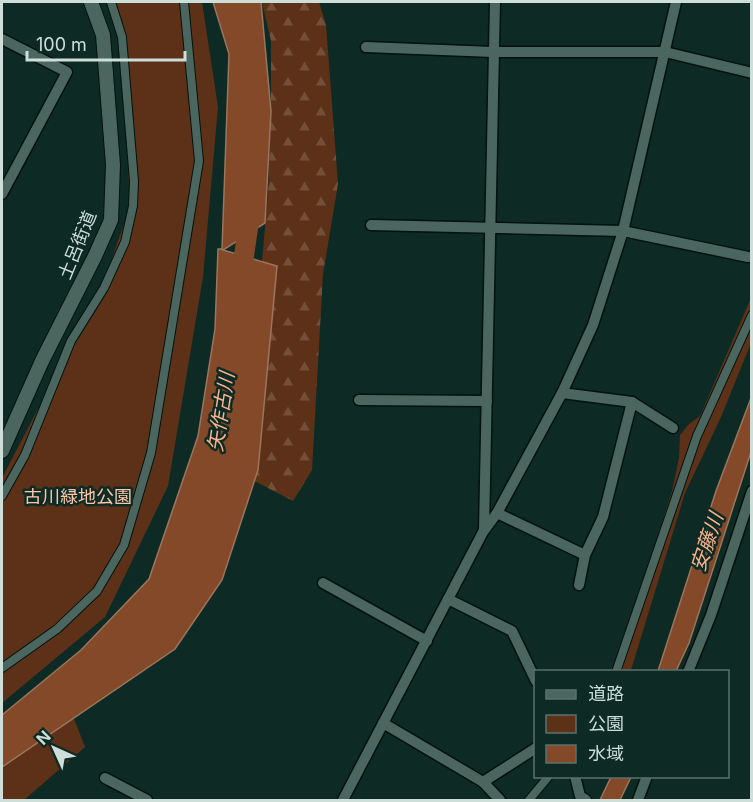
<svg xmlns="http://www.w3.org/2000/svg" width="753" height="802" font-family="Inter,'Noto Sans JP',sans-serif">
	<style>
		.forest { fill: url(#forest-firs) }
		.green { fill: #5d3118 }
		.water { fill: #834929; stroke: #9a765e; stroke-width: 1.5 }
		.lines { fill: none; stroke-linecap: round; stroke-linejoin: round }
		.river { stroke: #834929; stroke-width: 20 }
		.pedestrian-casing { stroke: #00120d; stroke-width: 10 }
		.minor-casing { stroke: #00120d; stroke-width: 13 }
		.tertiary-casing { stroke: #00120d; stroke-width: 16 }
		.pedestrian { stroke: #4a665f; stroke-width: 8 }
		.minor { stroke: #4a665f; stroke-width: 10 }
		.tertiary { stroke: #4a665f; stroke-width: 14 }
		.labels { text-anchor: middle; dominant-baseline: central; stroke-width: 5; stroke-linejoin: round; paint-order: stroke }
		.street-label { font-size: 18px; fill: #ceded9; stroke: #0e2a24 }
		.park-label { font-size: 18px; fill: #fdc6ab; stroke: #0e2a24 }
		.water-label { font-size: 20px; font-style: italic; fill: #fab38e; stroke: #0e2a24 }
	</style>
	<defs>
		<pattern id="forest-firs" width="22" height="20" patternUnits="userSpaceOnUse" patternTransform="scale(1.5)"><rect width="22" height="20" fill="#5d3118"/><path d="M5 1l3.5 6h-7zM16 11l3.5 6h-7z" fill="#734e39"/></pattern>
	</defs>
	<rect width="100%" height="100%" fill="#0e2a24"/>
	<polygon class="forest" points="262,2 319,2 326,25 338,184 323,274 312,470 293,501 243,475 268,194 271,111 271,41"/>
	<g class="green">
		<polygon points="106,2 202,2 218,107 203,277 168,486 105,617 2,703 2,478 102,286 130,207 122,49"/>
		<polygon points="751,298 751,343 721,417 685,493 632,667 630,671 610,672 620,649 635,608 672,491 679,458 680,435 688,425 700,416"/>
		<polygon points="73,716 85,747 24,800 2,800 2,756"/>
	</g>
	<g class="water">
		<polygon points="213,2 261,2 271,111 265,223 223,250 277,266 258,470 222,580 175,649 2,767 2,715 81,650 149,579 198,436 215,329 218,249 222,249 229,54"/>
		<polygon points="751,398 751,452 689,643 676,671 658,671 716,491"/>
		<polygon points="611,777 631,777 620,800 600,800"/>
	</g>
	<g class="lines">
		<polyline class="river" points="240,283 251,208"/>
		<defs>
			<g id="pedestrian">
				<polyline points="2,496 25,455 71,341 104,288 125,242 133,206 134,181 122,37 111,2"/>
				<polyline points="2,668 57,629 97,591 124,545 151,453 199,161 184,2"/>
				<polyline points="616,672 697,436 752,315"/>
				<polyline points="529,800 549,776"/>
			</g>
			<g id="minor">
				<polyline points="2,39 67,72 2,194"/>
				<polyline points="366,47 493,52 665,52 752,73"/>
				<polyline points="371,225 623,231 748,257"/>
				<polyline points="562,393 632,402 673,428"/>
				<polyline points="359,400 487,401"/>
				<polyline points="497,513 585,555"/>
				<polyline points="484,529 495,2"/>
				<polyline points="323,583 427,641"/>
				<polyline points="579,585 585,555 603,517 632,402"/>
				<polyline points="448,599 512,631 536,681"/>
				<polyline points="688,672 711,615 752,491"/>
				<polyline points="383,723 483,782"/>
				<polyline points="575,776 580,796 586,800"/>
				<polyline points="105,778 147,800"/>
				<polyline points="343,800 483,532 497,513 562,393 593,325 623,231 676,2"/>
				<polyline points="500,800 483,782 536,748"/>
				<polyline points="638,800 647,776"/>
			</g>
			<polyline id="tertiary" points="2,451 42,361 95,256 111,220 113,165 103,35 91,2"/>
		</defs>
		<use href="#pedestrian" class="pedestrian-casing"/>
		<use href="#minor" class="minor-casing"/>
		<use href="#tertiary" class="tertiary-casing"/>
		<use href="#pedestrian" class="pedestrian"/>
		<use href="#minor" class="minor"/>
		<use href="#tertiary" class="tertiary"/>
	</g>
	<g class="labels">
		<g class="street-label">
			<text transform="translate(77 245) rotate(-68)">土呂街道</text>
		</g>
		<g class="park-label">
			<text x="78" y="496">古川緑地公園</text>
		</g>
		<g class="water-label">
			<text transform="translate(221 412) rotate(-81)">矢作古川</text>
			<text transform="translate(707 542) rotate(-71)">安藤川</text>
		</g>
	</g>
	<rect width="753" height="802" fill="none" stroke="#ceded9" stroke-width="6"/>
	<rect x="534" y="670" width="195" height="108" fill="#0e2a24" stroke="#5b726c" stroke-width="1.5"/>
	<rect x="546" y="690" width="30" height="9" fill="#4a665f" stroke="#5b726c" stroke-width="1.5"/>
	<text x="588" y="700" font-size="18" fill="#ceded9">道路</text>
	<rect x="546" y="715" width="30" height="18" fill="#5d3118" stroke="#5b726c" stroke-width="1.5"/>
	<text x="588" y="730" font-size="18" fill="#ceded9">公園</text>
	<rect x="546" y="745" width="30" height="18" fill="#834929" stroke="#5b726c" stroke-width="1.5"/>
	<text x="588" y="760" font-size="18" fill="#ceded9">水域</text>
	<g transform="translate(54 748) rotate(315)" stroke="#0e2a24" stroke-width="4.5" paint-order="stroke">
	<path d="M0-4.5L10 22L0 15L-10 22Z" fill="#ceded9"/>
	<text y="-9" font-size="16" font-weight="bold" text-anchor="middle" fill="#ceded9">N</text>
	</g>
	<path d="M27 51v9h158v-9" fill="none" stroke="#ceded9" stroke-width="3"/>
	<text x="36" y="51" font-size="18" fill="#ceded9" stroke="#0e2a24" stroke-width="4.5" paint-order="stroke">100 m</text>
</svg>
